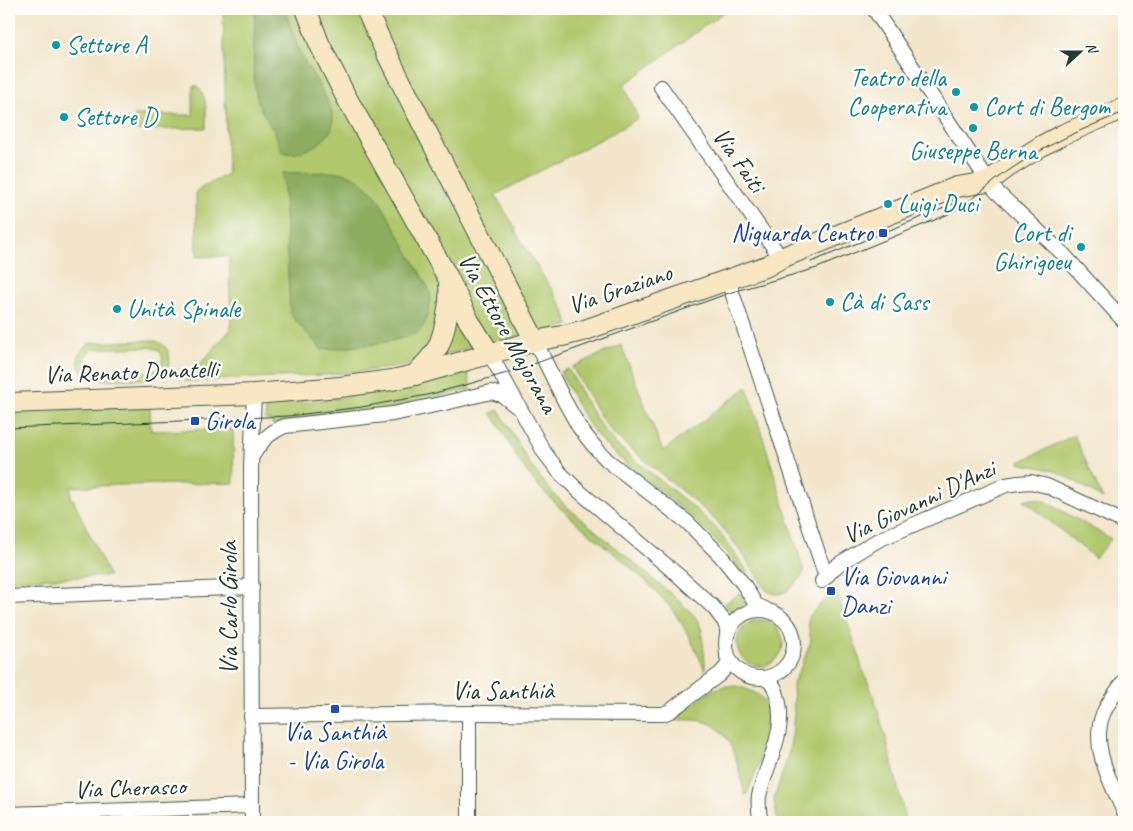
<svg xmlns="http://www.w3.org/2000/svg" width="1133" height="831" font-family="Caveat,sans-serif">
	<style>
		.green { fill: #b1c86d; stroke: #688250; fill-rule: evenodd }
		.forest { fill: #8cac60; stroke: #56744a }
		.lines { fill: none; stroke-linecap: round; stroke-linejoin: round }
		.street-casing { stroke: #3f564b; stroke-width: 16 }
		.secondary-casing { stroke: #3f564b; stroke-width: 22 }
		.street { stroke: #fff; stroke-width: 14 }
		.secondary { stroke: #f9e7c3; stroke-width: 20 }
		.tram { stroke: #1f3d34; stroke-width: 1 }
		.culture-dot { fill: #0f9aa8; stroke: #fdfcf7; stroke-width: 2 }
		.transit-dot { fill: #1a4fb4; stroke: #fdfcf7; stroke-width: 2 }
		.labels { text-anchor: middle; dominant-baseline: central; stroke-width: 5; stroke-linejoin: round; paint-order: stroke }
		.culture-label { font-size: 25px; fill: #0d838f; stroke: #fdfcf7; text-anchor: start }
		.street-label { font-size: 25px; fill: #1f3d34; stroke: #fdfcf7 }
		.transit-label { font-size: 25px; fill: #164399; stroke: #fdfcf7; text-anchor: start }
	</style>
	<rect width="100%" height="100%" fill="#fdfcf7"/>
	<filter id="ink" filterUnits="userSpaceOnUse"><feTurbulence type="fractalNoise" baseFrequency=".02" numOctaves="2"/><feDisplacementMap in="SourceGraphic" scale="10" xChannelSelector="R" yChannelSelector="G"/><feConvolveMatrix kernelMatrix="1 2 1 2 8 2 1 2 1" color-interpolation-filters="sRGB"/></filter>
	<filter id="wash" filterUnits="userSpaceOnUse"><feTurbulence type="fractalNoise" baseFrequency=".0096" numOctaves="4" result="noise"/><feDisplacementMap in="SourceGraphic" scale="20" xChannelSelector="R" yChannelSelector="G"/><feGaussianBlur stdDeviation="1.12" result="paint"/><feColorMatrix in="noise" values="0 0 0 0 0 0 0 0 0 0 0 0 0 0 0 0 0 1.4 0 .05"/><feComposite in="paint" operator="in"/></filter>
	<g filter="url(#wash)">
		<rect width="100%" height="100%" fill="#f3e6cc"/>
		<g class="green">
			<polygon points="223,9 728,9 624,85 638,118 620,129 495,195 516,229 515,231 562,306 569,325 475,347 401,367 325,375 185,381 231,329 229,256 197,257 196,191 227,174"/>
			<path d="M 193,86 L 198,86 C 208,98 206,113 206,128 L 135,130 L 135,115 L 193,115 Z"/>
			<path d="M 151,340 C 176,343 176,375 151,379 L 94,380 C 75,373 72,352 91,343 ZM 150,347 L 159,350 C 165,358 163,367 154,371 L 97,373 C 83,369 81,357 93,349 Z"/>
			<path d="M 621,345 L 663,451 L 747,387 L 761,431 L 804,571 C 802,577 799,580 795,584 C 786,593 778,598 766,590 L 741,551 L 720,525 L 701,507 L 613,434 L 600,416 L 572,367 Z"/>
			<path d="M 568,369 L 590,409 L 606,433 L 619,447 L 693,507 L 713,525 L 723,537 L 749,573 L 748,575 L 746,575 L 744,574 C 718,540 690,515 657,488 C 637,472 616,457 599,438 C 583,419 572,394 560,372 Z"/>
			<path d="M 468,373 L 471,389 L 392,408 L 273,425 L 270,420 L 266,420 L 265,405 C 336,401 399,389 468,373 Z"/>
			<polygon points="129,407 150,408 151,431 233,429 234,483 122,485 71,487 71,499 73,499 109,576 9,580 9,411"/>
			<path d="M 499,410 L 531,466 L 549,489 L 566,506 L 671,594 L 695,616 L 701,628 L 705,660 L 705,670 C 695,648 685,626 670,607 C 636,565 587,536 549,497 C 539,487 528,475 520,462 C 510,446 502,429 491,413 Z"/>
			<path d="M 1074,435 L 1103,499 C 1087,489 1072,478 1054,471 C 1042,467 1030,466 1018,463 Z"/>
			<polygon points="1028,499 1035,499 1045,501 1111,539 1095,558 1024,500"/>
			<path d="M 835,589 L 858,652 C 860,668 868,680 873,695 C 887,737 896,780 906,822 L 778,822 L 774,799 L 787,759 L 792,736 L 794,713 L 793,683 L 802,665 L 811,641 L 808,623 L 809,616 Z"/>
			<polygon points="740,593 746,602 745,604 731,612 724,604"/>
			<circle cx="760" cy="643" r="23"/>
			<path d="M 725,686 C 735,685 742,687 751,691 C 789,706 756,769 747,794 L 745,795 C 738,769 735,732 706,722 C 696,719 684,720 674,720 L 674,718 L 713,690 Z"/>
		</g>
		<g class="forest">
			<path d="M 255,9 L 285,9 C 289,24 294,38 300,53 C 309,71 334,103 333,122 C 332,135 319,145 308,149 C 300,152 290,156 282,151 C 279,145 278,139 275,133 C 269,123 262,113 258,102 C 250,76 255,37 255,9 Z"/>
			<path d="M 337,172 C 356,174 368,185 379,200 L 428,287 C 430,291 431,295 431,299 C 429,309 426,328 417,333 C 388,345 354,346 322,350 L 290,314 L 283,173 Z"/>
		</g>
	</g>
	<g filter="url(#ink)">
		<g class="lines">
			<defs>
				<g id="street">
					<polyline points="874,9 990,184 998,193 1063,254 1124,321"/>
					<polyline points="661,87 781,258"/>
					<polyline points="728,280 826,577"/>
					<polyline points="535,341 565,402 579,427 593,445 607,460 687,522 720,555 744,585 756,605 765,609"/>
					<polyline points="490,354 544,452 560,473 580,492 679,576 713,607 724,621 727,628 727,633"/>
					<path d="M 252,456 C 262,441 268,433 285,426 L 393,414 L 445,403 L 491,392 L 502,395 L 516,406"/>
					<polyline points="822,581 833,569 839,564 878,540 1006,485 1018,483 1031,482 1047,486 1124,522"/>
					<polyline points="9,597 252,587"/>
					<circle cx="760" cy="644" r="34"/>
					<path d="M 1124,681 C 1117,691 1108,702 1103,714 C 1090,747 1111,782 1124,812"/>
					<polyline points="469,713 469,822"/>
					<polyline points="251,716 469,713 663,714 670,711 720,674 727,666 729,661 727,656"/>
					<polyline points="9,814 252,806"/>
					<polyline points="252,822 251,467 254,394"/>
					<path d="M 761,822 C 759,814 758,805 759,796 C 767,761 788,731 777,695 C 775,687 771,680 763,678"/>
				</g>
				<g id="secondary">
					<polyline points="306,9 319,43 345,95 447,276 469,321 490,354"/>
					<polyline points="366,9 384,48 405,90 535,341"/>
					<path d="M 415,375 C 423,366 433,357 438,347 C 445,332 451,300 449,284"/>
					<polyline points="9,403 254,394 340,387 392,380 415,375 535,341 562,336 585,330 767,266 781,258 957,187 988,182 1008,167 1043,145 1062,135 1124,108"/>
				</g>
			</defs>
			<use href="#street" class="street-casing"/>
			<use href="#secondary" class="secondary-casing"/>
			<use href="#street" class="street"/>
			<use href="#secondary" class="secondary"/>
			<g class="tram">
				<polyline points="811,262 949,206 959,201"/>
				<path d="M 9,428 L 157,422 L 288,416 L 362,407 L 427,395 L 469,384 L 517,370 L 732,292 L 817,268 L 942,217 C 970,205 989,183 1014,167 C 1050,143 1085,128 1124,112"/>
			</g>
		</g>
	</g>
	<g class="culture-dot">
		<circle cx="56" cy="45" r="5"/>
		<circle cx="956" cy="92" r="5"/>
		<circle cx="974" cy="107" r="5"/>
		<circle cx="64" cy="117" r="5"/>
		<circle cx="973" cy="128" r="5"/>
		<circle cx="888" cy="204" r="5"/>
		<circle cx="1081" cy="247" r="5"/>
		<circle cx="830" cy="302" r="5"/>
		<circle cx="117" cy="309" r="5"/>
	</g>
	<g class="transit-dot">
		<rect x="878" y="228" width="10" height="10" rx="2.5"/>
		<rect x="190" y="416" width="10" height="10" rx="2.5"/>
		<rect x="826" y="586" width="10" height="10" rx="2.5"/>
		<rect x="330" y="704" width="10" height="10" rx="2.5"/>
	</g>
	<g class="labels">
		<g class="culture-label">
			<text x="66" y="45">Settore A</text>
			<text x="946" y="78" text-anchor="end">Teatro della<tspan x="946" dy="29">Cooperativa</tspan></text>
			<text x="984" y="107">Cort di Bergom</text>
			<text x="74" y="117">Settore D</text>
			<text x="973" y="151" text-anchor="middle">Giuseppe Berna</text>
			<text x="898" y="204">Luigi Duci</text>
			<text x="1071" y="233" text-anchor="end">Cort di<tspan x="1071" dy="29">Ghirigoeu</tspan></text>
			<text x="840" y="302">Cà di Sass</text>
			<text x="127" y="309">Unità Spinale</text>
		</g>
		<g class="street-label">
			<text transform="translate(739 160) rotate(55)">Via Faiti</text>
			<text transform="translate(620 289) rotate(-19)">Via Graziano</text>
			<text transform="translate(508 333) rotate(61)">Via Ettore Majorana</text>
			<text transform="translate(131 372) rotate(-2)">Via Renato Donatelli</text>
			<text transform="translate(919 502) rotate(-25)">Via Giovanni D'Anzi</text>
			<text transform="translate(229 608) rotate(-90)">Via Carlo Girola</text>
			<text x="503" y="691">Via Santhià</text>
			<text transform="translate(130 788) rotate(-2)">Via Cherasco</text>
		</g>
		<g class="transit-label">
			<text x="873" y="233" text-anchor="end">Niguarda Centro</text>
			<text x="205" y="421">Girola</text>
			<text x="841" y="577">Via Giovanni<tspan x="841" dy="29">Danzi</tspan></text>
			<text x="335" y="732" text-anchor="middle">Via Santhià<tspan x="335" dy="29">- Via Girola</tspan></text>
		</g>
	</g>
	<rect width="1133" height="831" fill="none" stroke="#fdfcf7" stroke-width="30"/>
	<g transform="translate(1080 52) rotate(69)" stroke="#fdfcf7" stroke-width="4" paint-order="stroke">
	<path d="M0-4L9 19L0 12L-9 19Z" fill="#1f3d34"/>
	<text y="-8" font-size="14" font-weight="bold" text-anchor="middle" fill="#1f3d34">N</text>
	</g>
</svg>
